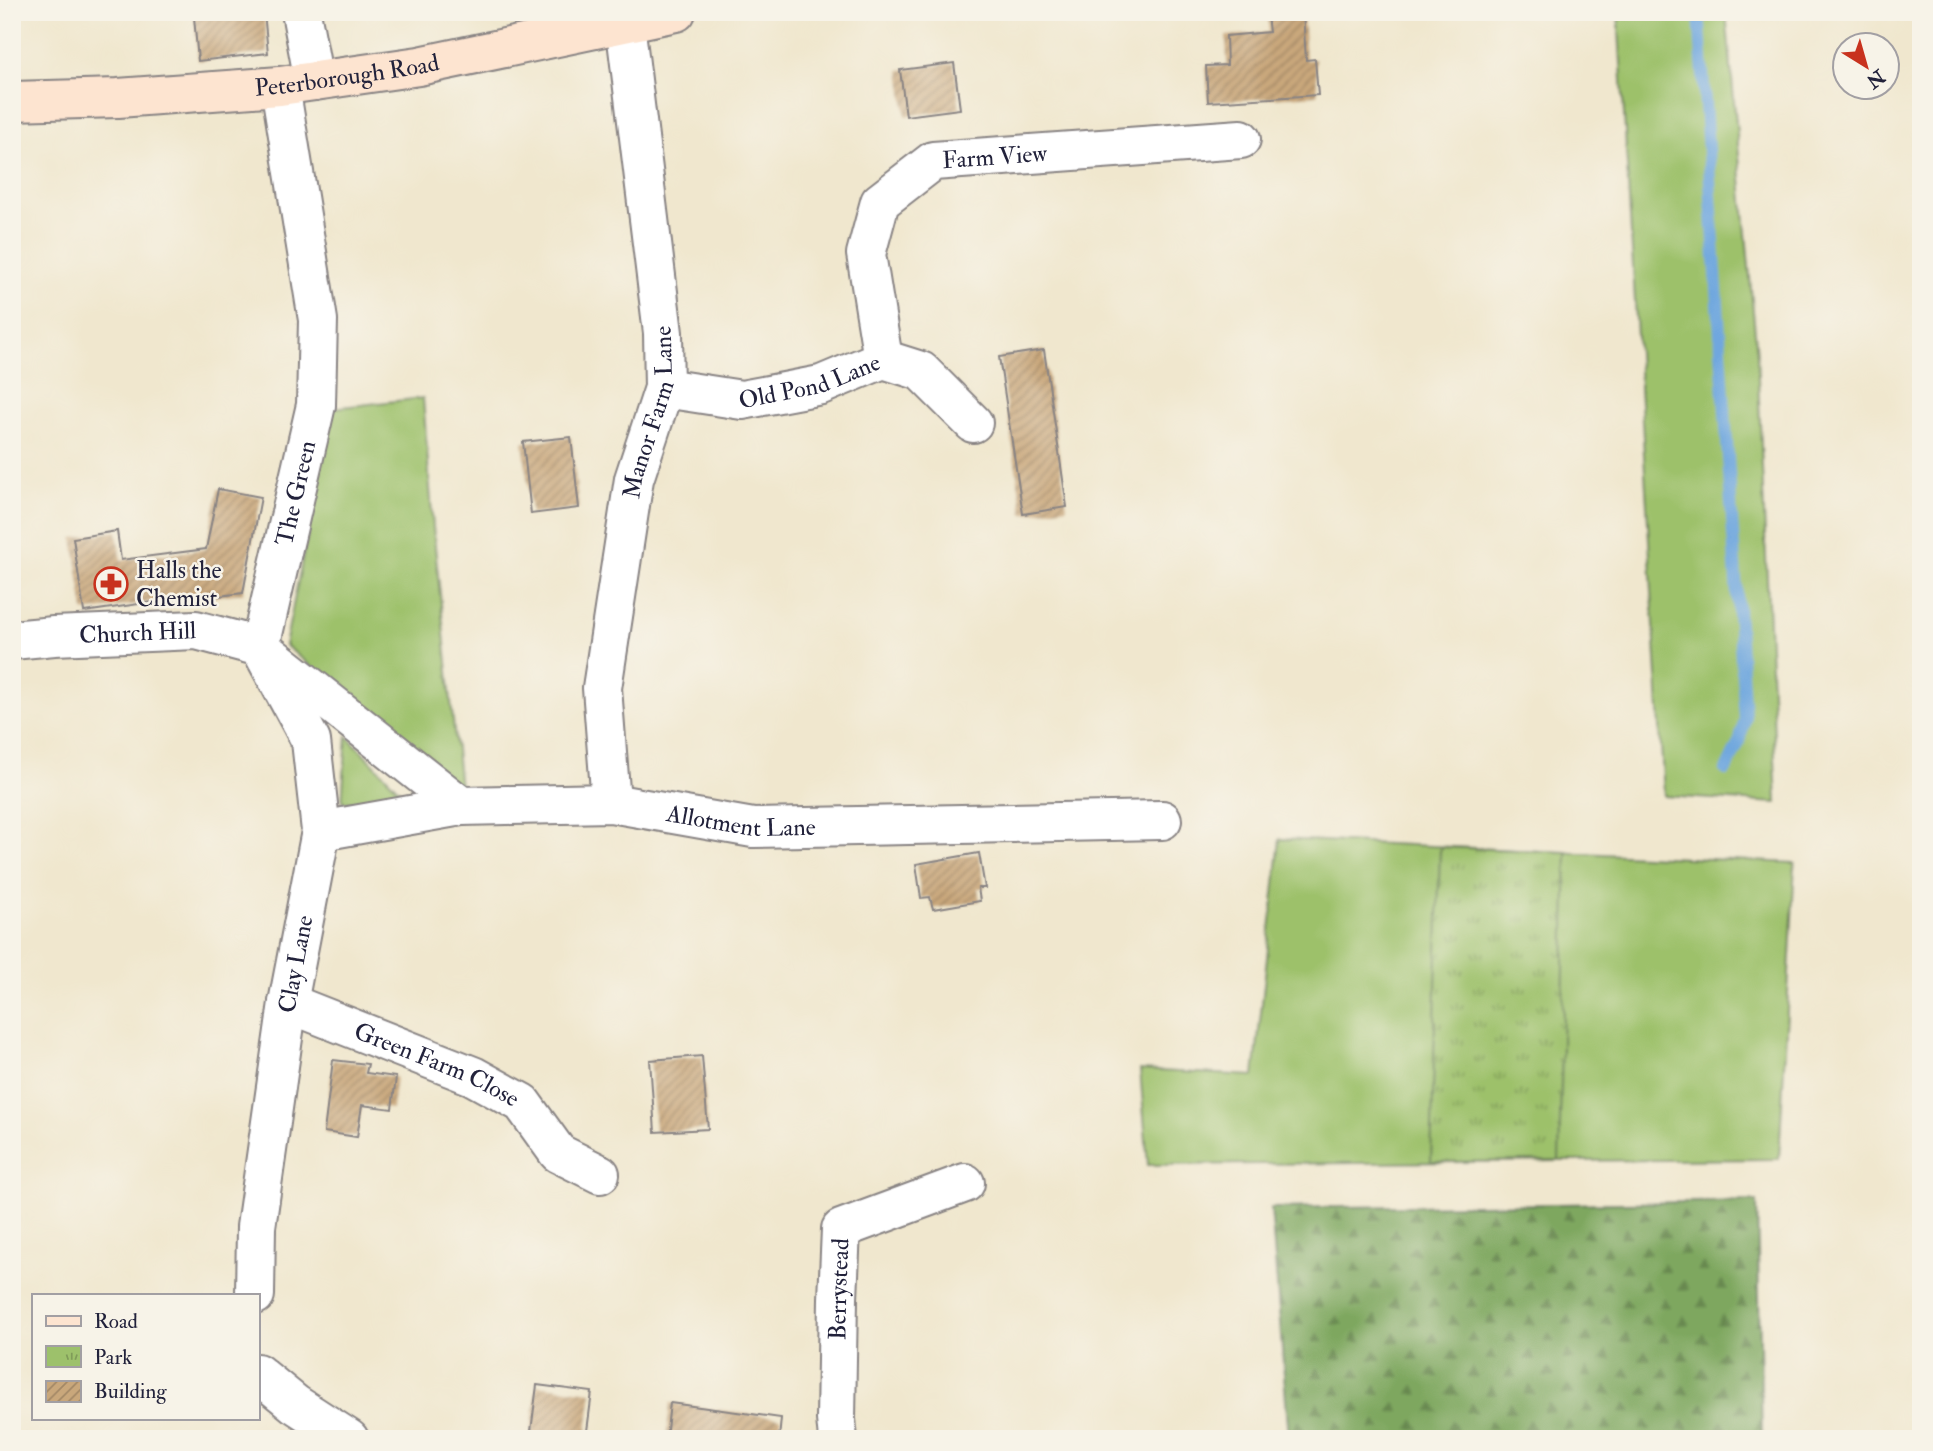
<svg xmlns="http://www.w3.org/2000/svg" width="1933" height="1451" font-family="'IM FELL Double Pica',serif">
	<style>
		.green { fill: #9dc16b; stroke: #607253; stroke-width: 2 }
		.forest { fill: url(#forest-firs); stroke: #50644d; stroke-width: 2 }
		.park { fill: url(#park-tufts); stroke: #607253; stroke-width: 2 }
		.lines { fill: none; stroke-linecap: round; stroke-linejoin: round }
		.stream { stroke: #6fa7de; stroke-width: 12 }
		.building { fill: url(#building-hatch) }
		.street-casing { stroke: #898484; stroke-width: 42 }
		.secondary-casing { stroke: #898484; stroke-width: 42 }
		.street { stroke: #fff; stroke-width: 38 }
		.secondary { stroke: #fde4d0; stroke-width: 38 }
		.labels { text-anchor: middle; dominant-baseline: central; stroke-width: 5; stroke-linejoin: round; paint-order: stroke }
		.street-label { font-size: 24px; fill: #22223b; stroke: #f7f3e8 }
		.poi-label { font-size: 24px; fill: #22223b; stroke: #f7f3e8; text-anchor: start }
	</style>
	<defs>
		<pattern id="forest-firs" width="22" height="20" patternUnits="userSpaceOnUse" patternTransform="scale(1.75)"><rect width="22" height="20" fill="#7ea75f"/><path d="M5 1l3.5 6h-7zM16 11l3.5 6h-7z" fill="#678850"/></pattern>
		<pattern id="park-tufts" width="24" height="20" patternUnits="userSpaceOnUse" patternTransform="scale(1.75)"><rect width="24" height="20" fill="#9dc16b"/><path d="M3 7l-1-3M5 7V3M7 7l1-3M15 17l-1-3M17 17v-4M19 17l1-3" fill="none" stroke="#809c59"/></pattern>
		<pattern id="building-hatch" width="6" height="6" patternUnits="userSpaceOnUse" patternTransform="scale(1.75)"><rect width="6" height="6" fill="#c9a77b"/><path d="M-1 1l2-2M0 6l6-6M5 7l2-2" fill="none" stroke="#a38866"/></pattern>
	</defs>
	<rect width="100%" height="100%" fill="#f7f3e8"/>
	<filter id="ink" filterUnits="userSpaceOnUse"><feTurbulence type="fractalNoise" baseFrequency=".0143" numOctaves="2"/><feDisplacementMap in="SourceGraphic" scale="14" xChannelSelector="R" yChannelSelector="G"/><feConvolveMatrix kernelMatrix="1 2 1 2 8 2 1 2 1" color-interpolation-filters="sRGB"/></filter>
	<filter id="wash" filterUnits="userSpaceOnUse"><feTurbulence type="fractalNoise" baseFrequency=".00686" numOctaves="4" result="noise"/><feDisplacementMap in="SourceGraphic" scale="28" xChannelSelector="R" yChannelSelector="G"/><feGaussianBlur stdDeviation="1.57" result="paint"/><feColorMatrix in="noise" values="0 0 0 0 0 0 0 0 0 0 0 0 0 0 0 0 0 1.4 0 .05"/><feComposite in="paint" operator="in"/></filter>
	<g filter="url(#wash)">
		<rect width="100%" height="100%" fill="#f0e7ce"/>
		<g class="green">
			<polygon points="1618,12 1726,12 1757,355 1777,803 1664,796"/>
			<polygon points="423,398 433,527 460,788 285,645 333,408"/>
			<polygon points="347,736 406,797 385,804 342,802"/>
			<polygon points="1280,839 1795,863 1779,1159 1148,1165 1140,1070 1254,1076"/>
		</g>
		<polygon class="forest" points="1757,1201 1762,1439 1289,1439 1271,1208"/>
		<polygon class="park" points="1440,847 1567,852 1559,1161 1431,1162"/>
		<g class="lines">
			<polyline class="stream" points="1699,12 1745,718 1740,740 1726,770"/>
		</g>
		<g id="blocks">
			<g class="building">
				<polygon points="246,12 264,12 268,53 198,61 194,17"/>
				<polygon points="1303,13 1306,60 1315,59 1318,95 1208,102 1206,66 1227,65 1226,36 1269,32 1267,15"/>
				<polygon points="954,63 960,109 906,116 900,70"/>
				<polygon points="1044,350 1067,507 1023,514 999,357"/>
				<polygon points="571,437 579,508 531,514 523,442"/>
				<polygon points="218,489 261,497 243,593 153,604 152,602 84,612 73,538 117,531 121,560 206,549"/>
				<polygon points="979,853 985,888 978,888 980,901 933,909 930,897 921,898 916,864"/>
				<polygon points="702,1056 708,1129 655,1132 650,1060"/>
				<polygon points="333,1060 368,1064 366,1073 396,1077 392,1109 362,1105 357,1137 324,1132"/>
				<polygon points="537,1385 592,1392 586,1439 530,1439"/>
				<polygon points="670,1403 781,1418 779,1439 666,1439"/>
			</g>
		</g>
	</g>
	<g filter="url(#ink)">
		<use href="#blocks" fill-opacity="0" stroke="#898484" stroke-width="2"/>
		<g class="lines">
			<defs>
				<g id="street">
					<polyline points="301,12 314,81"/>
					<path id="s1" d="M 883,359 L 866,254 L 880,202 L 933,161 L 1241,139"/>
					<path id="s2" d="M 664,388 L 742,400 L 821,385 L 883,359 L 921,371 L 973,423"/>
					<path id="s3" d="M 12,640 L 54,636 L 196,630 L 260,647 L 461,806"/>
					<path id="s4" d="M 260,647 L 316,405 L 318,320 L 280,86"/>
					<path id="s5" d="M 611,803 L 602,688 L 634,479 L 664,388 L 663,333 L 625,23"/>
					<path id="s6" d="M 321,831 L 461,806 L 611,803 L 753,828 L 1162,820"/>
					<path id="s7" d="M 288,1003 L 473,1076 L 522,1103 L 558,1153 L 600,1174"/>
					<path id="s8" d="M 255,1295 L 256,1227 L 288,1003 L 321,831 L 311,741 L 260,647"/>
					<polyline points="257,1373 295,1404 349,1439"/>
					<path id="s9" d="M 838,1439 L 836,1419 L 838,1299 L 841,1229 L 965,1183"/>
				</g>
				<g id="secondary">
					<path id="s10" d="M 12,101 L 118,98 L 280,86 L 419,66 L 676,12"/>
				</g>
			</defs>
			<use href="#street" class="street-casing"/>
			<use href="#secondary" class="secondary-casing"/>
			<use href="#street" class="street"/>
			<use href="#secondary" class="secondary"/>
		</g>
	</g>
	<defs>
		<symbol id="pharmacy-ring" viewBox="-11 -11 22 22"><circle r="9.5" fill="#f7f3e8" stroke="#c8321e" stroke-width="1.5"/><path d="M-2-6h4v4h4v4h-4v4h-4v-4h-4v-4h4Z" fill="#c8321e"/></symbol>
	</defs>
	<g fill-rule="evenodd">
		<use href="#pharmacy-ring" x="92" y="565" width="38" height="38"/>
	</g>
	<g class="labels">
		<g class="street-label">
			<text stroke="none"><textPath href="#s10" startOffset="336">Peterborough Road</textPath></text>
			<text stroke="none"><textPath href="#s1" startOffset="289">Farm View</textPath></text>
			<text stroke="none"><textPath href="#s2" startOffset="149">Old Pond Lane</textPath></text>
			<text stroke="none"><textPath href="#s5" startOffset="396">Manor Farm Lane</textPath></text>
			<text stroke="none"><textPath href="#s4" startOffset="158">The Green</textPath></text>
			<text stroke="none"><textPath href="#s3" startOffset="126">Church Hill</textPath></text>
			<text stroke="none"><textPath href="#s6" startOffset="424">Allotment Lane</textPath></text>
			<text stroke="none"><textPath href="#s8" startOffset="334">Clay Lane</textPath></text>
			<text stroke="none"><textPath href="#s7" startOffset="161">Green Farm Close</textPath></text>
			<text stroke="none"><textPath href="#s9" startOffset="150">Berrystead</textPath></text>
		</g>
		<g class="poi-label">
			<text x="136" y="570">Halls the<tspan x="136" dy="28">Chemist</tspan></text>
		</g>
	</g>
	<rect width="1933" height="1451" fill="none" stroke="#f7f3e8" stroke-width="42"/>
	<rect x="32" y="1294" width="228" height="126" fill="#f7f3e8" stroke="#a29fa3" stroke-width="2"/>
	<rect x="46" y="1316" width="35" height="10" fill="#fde4d0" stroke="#a29fa3" stroke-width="2"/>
	<text x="94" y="1328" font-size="21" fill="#22223b">Road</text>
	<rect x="46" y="1346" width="35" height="21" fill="url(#park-tufts)" stroke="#a29fa3" stroke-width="2"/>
	<text x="94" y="1364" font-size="21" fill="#22223b">Park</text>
	<rect x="46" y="1381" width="35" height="21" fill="url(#building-hatch)" stroke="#a29fa3" stroke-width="2"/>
	<text x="94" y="1398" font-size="21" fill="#22223b">Building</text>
	<g transform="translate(1866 66) rotate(143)"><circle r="33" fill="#f7f3e8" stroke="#a29fa3" stroke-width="2"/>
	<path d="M0-5L12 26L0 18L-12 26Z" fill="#c8321e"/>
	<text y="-10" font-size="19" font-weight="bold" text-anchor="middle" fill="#22223b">N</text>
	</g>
</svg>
